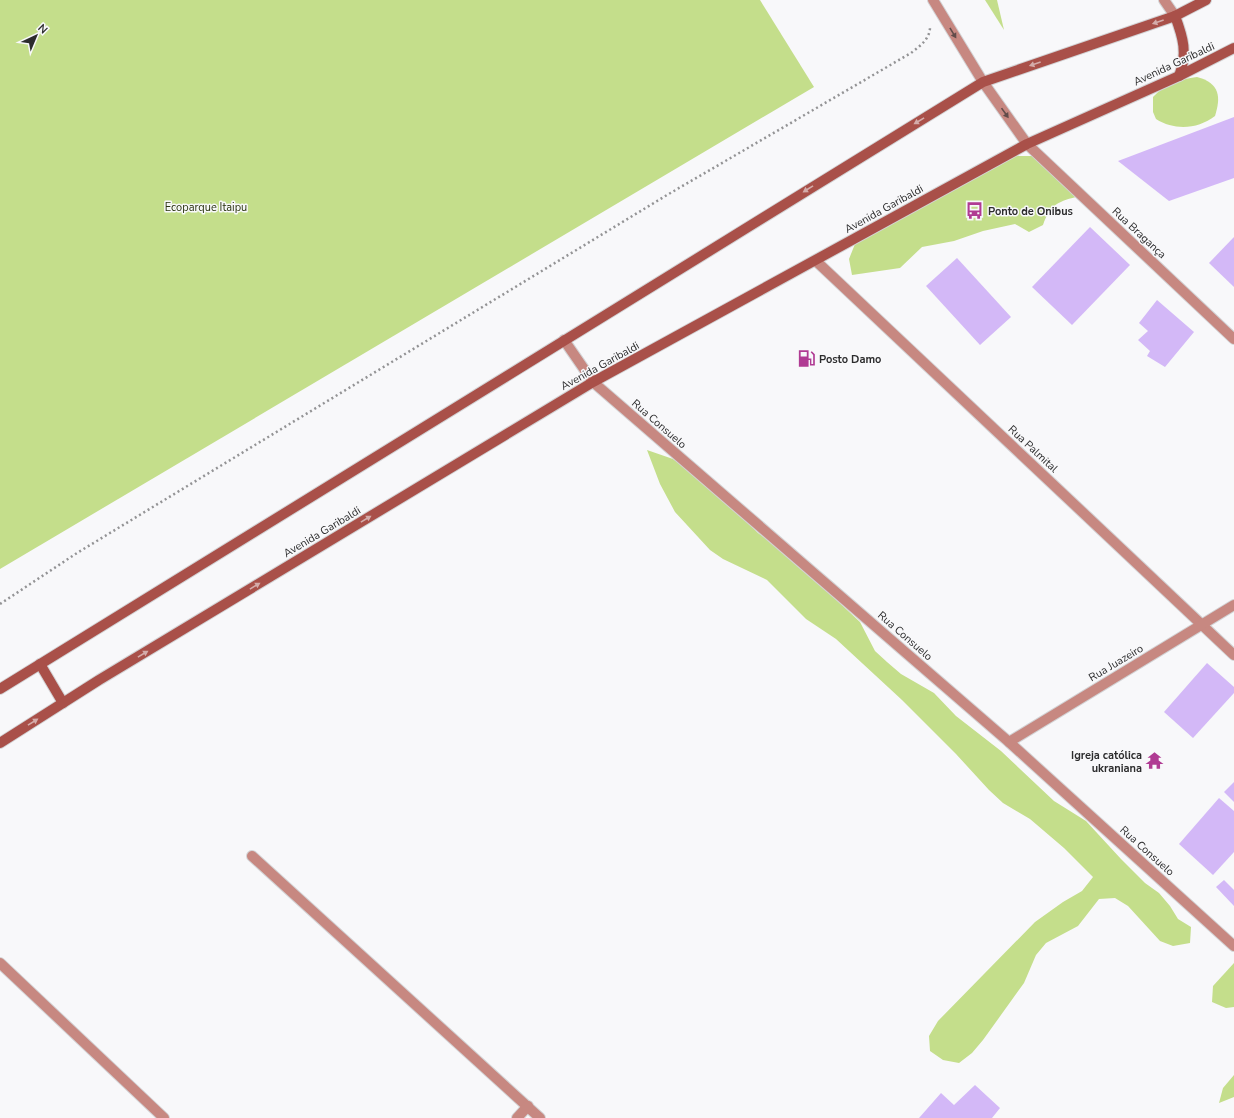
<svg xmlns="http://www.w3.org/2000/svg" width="1234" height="1118" font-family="'Nunito Sans',sans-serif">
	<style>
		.green { fill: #c4de8b }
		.building { fill: #d3b8f7 }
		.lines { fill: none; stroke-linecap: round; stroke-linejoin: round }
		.minor-casing { stroke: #d3d3d5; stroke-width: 12 }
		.tertiary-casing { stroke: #d3d3d5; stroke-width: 12 }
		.secondary-casing { stroke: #d3d3d5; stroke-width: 12 }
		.path { stroke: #939395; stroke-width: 2.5; stroke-dasharray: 2 3; stroke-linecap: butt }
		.minor { stroke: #c78881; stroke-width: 10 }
		.tertiary { stroke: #c78881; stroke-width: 10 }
		.secondary { stroke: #a95049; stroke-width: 10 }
		.oneway { fill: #d4acaa }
		.oneway2 { fill: #624c4a }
		.labels { text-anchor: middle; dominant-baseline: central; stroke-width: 3; stroke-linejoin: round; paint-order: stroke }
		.street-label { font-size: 11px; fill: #2c2c2d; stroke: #f8f8fa }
		.park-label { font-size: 11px; fill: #27310d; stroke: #f8f8fa }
		.poi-label { font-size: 11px; font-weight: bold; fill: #2c2c2d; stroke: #f8f8fa; text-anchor: start }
	</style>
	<rect width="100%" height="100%" fill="#f8f8fa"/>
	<g class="green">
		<polygon points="0,0 760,0 814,87 0,569"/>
		<polygon points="985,0 997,0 1004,30"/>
		<path d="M 1197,77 C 1220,83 1221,97 1215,116 C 1198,129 1175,131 1156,119 L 1153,112 L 1153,97 C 1165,84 1179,79 1197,77 Z"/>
		<path d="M 1015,156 L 1032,156 L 1076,197 C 1056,202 1050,206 1043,225 L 1029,232 L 1015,224 L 983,231 L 954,241 L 922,247 L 900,268 L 852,275 L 849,259 L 855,244 Z"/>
		<polygon points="647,450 673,459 686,468 722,500 735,510 758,533 786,553 860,622 875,651 887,662 901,674 934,693 956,716 1001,751 1054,801 1086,821 1121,859 1145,883 1159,893 1170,906 1178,919 1191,927 1190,943 1173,946 1160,941 1128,906 1115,898 1099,899 1078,926 1046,943 1036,955 1024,983 983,1040 972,1053 959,1063 943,1060 930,1051 929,1036 938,1021 1035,922 1063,902 1082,891 1093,877 1064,848 1030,819 1003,803 989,790 956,754 902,700 836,639 806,619 767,580 723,559 710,550 675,512 660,484"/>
		<polygon points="1234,963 1234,1007 1226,1008 1212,1002 1213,986"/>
		<polygon points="1234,1075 1234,1097 1219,1103 1223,1088"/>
	</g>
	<g class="building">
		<polygon points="1234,117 1234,178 1169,201 1118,161"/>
		<polygon points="1090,227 1130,265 1072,325 1032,287"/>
		<polygon points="1234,237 1234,287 1209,263"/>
		<polygon points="957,258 1011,317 980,345 926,286"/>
		<polygon points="1157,300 1194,332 1165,367 1147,356 1150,351 1138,340 1148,331 1139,323"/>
		<polygon points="1207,663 1234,687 1234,693 1193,738 1164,712"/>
		<polygon points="1234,782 1234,802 1224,792"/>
		<polygon points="1219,798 1234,811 1234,852 1213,875 1179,844"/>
		<polygon points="1224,880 1234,890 1234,906 1216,887"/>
		<polygon points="975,1085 1000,1108 992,1118 919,1118 941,1093 954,1105"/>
	</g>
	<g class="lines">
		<defs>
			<g id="minor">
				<polyline points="1027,144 1234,339"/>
				<polyline points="816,261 1234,655"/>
				<polyline points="564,340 593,382 1009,742 1234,946"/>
				<polyline points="1009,742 1234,605"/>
				<polyline points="252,856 540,1118"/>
				<polyline points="0,963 164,1118"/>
				<polyline points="517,1118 528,1106"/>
			</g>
			<g id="tertiary">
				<polyline points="933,0 983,82 1027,144"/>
				<polyline points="1164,0 1175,16"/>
			</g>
			<g id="secondary">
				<path d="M 1175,16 C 1183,37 1188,54 1179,76"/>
				<polyline points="40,664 63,703"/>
				<polyline points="0,689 983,82 1175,16 1206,0"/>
				<polyline points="0,743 99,680 593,382 1027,144 1179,76 1234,48"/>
			</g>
		</defs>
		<use href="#minor" class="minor-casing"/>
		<use href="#tertiary" class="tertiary-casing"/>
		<use href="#secondary" class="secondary-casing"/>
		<path class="path" d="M 0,604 L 77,553 L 667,195 L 911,53 C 920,46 930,39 930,27"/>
		<use href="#minor" class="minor"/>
		<use href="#tertiary" class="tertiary"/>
		<use href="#secondary" class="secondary"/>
	</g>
	<defs><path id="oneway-solid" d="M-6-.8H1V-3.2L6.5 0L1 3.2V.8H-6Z"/></defs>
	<g class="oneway">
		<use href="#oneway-solid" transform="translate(1158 22) rotate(161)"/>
		<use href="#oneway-solid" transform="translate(1035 64) rotate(161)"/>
		<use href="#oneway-solid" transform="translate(919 121) rotate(149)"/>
		<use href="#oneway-solid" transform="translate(808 189) rotate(148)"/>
		<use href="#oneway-solid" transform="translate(366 519) rotate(-31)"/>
		<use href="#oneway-solid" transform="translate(255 586) rotate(-31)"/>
		<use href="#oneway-solid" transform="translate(143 654) rotate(-31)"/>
		<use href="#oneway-solid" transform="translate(33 722) rotate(-32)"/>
	</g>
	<g class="oneway2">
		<use href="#oneway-solid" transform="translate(953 33) rotate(59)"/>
		<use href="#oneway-solid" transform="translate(1005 113) rotate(55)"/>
	</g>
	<defs>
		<symbol id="bus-bare" viewBox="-9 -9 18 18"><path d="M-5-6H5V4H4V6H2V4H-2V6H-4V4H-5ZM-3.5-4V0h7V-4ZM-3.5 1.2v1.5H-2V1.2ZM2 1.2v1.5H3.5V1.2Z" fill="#b03b93" stroke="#f8f8fa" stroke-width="2.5" paint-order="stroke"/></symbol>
		<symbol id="fuel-bare" viewBox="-9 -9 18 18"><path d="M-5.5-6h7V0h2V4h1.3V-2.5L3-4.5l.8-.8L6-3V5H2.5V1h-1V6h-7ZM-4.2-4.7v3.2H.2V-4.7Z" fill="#b03b93" stroke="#f8f8fa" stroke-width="2.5" paint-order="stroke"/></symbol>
		<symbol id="temple-bare" viewBox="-9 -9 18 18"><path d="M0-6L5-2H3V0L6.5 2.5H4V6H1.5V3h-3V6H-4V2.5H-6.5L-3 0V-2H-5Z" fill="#b03b93" stroke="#f8f8fa" stroke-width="2.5" paint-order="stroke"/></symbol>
	</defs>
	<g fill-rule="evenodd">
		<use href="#bus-bare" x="962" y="198" width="25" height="25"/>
		<use href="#fuel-bare" x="794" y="346" width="25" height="25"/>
		<use href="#temple-bare" x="1142" y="748" width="25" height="25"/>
	</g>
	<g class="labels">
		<g class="street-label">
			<text transform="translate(1174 64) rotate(-25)">Avenida Garibaldi</text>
			<text transform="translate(884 209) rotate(-29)">Avenida Garibaldi</text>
			<text transform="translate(1139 233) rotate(43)">Rua Bragança</text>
			<text transform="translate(600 366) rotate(-29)">Avenida Garibaldi</text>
			<text transform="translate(659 424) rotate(41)">Rua Consuelo</text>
			<text transform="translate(1033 449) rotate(43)">Rua Palmital</text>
			<text transform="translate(322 532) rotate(-31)">Avenida Garibaldi</text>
			<text transform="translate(905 636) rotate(41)">Rua Consuelo</text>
			<text transform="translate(1116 663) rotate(-31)">Rua Juazeiro</text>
			<text transform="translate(1147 851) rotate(42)">Rua Consuelo</text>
		</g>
		<g class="park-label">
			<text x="206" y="207">Ecoparque Itaipu</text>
		</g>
		<g class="poi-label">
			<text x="988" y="211">Ponto de Onibus</text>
			<text x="819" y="359">Posto Damo</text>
			<text x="1142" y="755" text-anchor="end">Igreja católica<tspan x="1142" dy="13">ukraniana</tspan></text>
		</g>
	</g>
	<g transform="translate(36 36) rotate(44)" stroke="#f8f8fa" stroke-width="3" paint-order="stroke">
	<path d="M0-3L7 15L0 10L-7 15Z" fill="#2c2c2d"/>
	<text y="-6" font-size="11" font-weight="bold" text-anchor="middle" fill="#2c2c2d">N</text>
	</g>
</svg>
